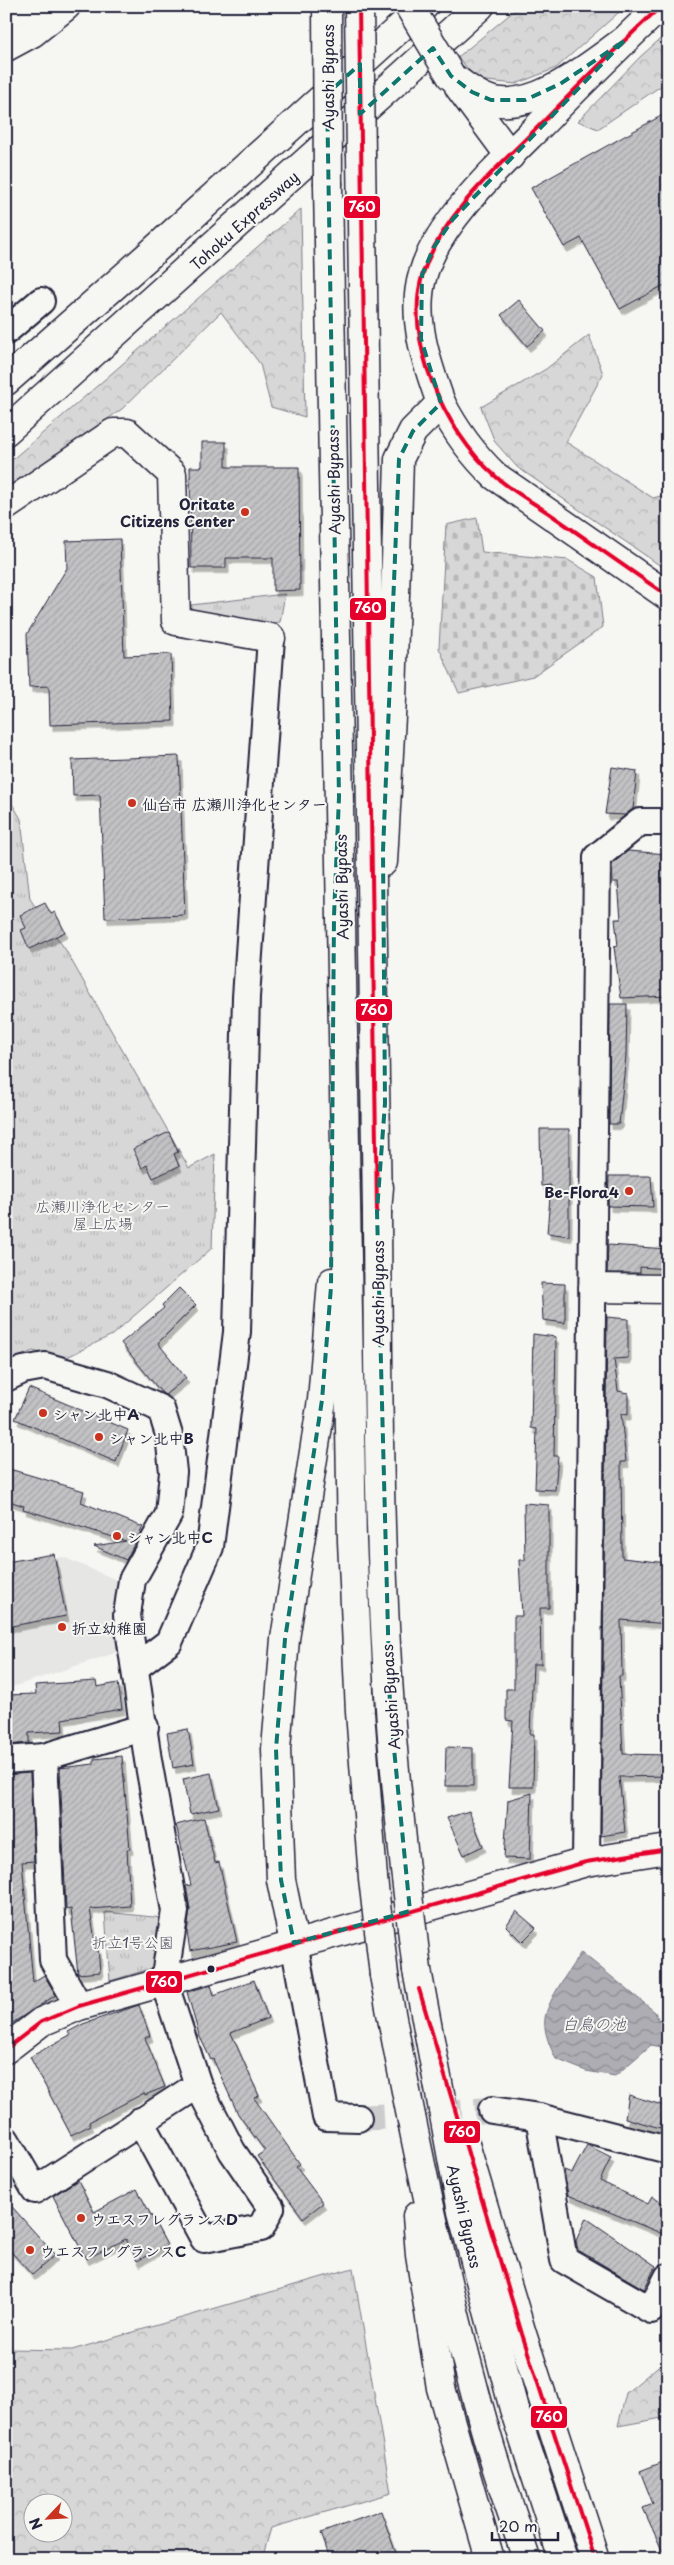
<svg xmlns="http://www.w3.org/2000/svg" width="674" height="2565" font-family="'Playpen Sans','Klee One',sans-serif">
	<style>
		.built { fill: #e6e6e4 }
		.grass { fill: url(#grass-tufts); stroke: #7c7c89 }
		.forest { fill: url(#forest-crowns); stroke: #7c7c89; fill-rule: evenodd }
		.cemetery { fill: url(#cemetery-stones); stroke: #7c7c89 }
		.water { fill: url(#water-waves); stroke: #757583 }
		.building { fill: url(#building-hatch); stroke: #22223b; filter: url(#shadow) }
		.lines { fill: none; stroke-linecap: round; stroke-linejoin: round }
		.minor-tunnel { stroke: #cccccd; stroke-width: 26; stroke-dasharray: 26 13; stroke-linecap: butt }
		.minor-casing { stroke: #22223b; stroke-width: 30 }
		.tertiary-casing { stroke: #22223b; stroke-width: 31 }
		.primary-casing { stroke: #22223b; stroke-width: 31 }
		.trunk-casing { stroke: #22223b; stroke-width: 31 }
		.motorway-casing { stroke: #22223b; stroke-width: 31 }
		.minor { stroke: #f6f6f2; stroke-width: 26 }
		.tertiary { stroke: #f6f6f2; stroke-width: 28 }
		.primary { stroke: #f6f6f2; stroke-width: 28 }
		.trunk { stroke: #f6f6f2; stroke-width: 28 }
		.motorway { stroke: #f6f6f2; stroke-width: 28 }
		.trunk-bridge-casing { stroke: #22223b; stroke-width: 31; stroke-linecap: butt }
		.motorway-bridge-casing { stroke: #22223b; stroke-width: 31; stroke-linecap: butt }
		.trunk-bridge { stroke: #f6f6f2; stroke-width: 28 }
		.motorway-bridge { stroke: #f6f6f2; stroke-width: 28 }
		.bus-1-casing { stroke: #f6f6f2; stroke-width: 8 }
		.bus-1 { stroke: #e4002b; stroke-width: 4 }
		.marked { fill: none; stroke: #0f766e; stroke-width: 4; stroke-dasharray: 10 6; stroke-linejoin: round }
		.poi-dot { fill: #c8321e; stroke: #f6f6f2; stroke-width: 2 }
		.bus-dot { fill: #22223b; stroke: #f6f6f2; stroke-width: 2 }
		.labels { text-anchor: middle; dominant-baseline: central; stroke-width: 4; stroke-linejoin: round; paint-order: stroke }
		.street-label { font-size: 15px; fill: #22223b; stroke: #f6f6f2 }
		.poi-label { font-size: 15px; font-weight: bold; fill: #22223b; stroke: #f6f6f2; text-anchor: start }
		.park-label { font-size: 15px; fill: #4f4f62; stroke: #f6f6f2 }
		.water-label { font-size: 16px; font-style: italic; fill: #535365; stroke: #f6f6f2 }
		.line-badge { stroke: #f6f6f2; stroke-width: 2 }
		.badge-label { font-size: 14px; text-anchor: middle; font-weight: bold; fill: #fff }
	</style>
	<defs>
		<pattern id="grass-tufts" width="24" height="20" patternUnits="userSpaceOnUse" patternTransform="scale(1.25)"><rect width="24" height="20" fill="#d7d7d7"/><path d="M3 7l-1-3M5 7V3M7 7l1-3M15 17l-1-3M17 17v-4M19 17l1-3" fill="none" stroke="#b8b8b9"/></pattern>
		<pattern id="forest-crowns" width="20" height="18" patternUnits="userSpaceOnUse" patternTransform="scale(1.25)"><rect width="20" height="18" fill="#d7d7d7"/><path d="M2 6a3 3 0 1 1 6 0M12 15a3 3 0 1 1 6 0" fill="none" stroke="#b8b8b9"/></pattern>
		<pattern id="cemetery-stones" width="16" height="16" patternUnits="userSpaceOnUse" patternTransform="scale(1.25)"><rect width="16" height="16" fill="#d7d7d7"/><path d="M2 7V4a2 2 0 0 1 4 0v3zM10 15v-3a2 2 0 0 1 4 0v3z" fill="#b8b8b9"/></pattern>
		<pattern id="water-waves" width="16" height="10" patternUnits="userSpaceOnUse" patternTransform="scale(1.25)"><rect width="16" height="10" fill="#adadb3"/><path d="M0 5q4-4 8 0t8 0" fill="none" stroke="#8c8c93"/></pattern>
		<pattern id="building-hatch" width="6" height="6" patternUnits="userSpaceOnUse" patternTransform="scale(1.25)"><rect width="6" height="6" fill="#c2c2c4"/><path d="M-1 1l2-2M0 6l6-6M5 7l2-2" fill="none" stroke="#a6a6a9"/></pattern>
		<filter id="shadow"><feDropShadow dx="3" dy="5.5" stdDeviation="0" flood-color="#0004"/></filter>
	</defs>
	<rect width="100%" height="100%" fill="#f6f6f2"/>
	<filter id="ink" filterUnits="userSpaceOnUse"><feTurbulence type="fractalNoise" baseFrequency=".02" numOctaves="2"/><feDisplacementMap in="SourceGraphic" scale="10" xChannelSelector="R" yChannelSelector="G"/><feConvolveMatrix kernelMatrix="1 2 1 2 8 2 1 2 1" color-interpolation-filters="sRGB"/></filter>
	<g filter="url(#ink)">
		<polygon class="built" points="63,1557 119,1581 121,1651 6,1689 6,1566"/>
		<g class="grass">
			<polygon points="285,594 280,622 259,625 195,614 191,605"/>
			<polygon points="6,793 21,819 30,899 65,949 189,1168 215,1154 212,1248 112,1335 63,1359 33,1351 6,1362"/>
			<polygon points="105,1912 163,1918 156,1967 110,1981"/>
		</g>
		<g class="forest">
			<polygon points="520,6 626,6 556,68 516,84 477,80 458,57"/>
			<polygon points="668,32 668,81 598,129 578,121 640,57"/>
			<polygon points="301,209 305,417 271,407 260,364 221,312 122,409 6,489 6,465"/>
			<polygon points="589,335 603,374 566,442 653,498 668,494 668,571 517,467 495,442 481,407 546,369"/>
			<path d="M 353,2268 L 391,2493 L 271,2528 L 262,2559 L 6,2559 L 6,2349 L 72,2350 ZM 62,2502 L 62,2532 L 32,2532 L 32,2502 Z"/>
			<polygon points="668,2358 668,2417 618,2426 626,2393"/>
		</g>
		<polygon class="cemetery" points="477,518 482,552 568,560 597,577 603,627 533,676 459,693 439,648 446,525"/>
		<path class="water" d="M 581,1952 L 655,2012 L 659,2021 L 668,2022 L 668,2048 L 651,2045 L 615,2076 L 586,2071 L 556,2059 C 550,2047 543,2031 545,2018 C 549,1997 570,1970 581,1952 Z"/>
		<g class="building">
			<polygon points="668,112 668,283 620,309 581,238 564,247 531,188"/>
			<polygon points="519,300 545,331 527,346 501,315"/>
			<polygon points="202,442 226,442 226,467 299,467 300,590 273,591 273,558 226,558 226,568 191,568 190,467 202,467"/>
			<polygon points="120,539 124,656 171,654 173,721 50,725 49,686 29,687 27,634 67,568 66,541"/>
			<polygon points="179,756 185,915 105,918 100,795 73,796 72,760"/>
			<polygon points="612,767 637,771 633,809 625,815 605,814"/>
			<polygon points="628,851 668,854 668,996 621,998 614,947 618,946 615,919 621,919 618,882 613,882 612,864"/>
			<polygon points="45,903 51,914 55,912 65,932 29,949 21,930 26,928 20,915"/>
			<polygon points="610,1004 627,1004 626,1055 619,1124 609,1124"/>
			<polygon points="540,1129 569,1129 569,1236 547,1233 551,1185 541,1186"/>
			<polygon points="169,1132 178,1152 174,1154 179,1166 153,1178 147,1165 142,1168 133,1149"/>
			<polygon points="609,1176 651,1176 653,1207 608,1206"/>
			<polygon points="608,1245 668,1249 668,1269 640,1267 640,1273 607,1273"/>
			<polygon points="541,1283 565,1284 565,1323 543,1320"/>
			<polygon points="179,1288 196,1305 158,1343 186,1378 165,1395 161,1392 121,1343 164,1308 162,1305"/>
			<polygon points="607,1317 628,1319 628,1358 614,1359 618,1391 628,1393 628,1415 621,1414 626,1462 621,1462 622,1558 668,1563 668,1624 621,1620 622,1676 619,1676 623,1754 668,1755 668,1776 619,1777 625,1832 601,1836"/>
			<polygon points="533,1334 556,1337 554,1456 558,1456 555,1490 535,1489 537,1429 531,1428"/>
			<polygon points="29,1388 128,1430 116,1462 15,1419"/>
			<polygon points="6,1468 84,1491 81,1502 143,1527 126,1560 94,1546 126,1541 23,1509 24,1506 6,1500"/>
			<polygon points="524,1503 549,1505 549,1608 540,1608 541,1664 533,1664 530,1734 534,1734 533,1787 509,1787 513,1721 506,1720 506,1689 514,1689 514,1616 522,1616 519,1560 525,1560"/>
			<polygon points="54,1554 66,1616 6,1627 6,1562"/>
			<polygon points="96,1681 97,1687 118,1683 122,1709 62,1719 63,1731 29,1733 29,1743 6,1745 6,1695 36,1694 35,1685"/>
			<polygon points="188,1729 194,1764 173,1768 167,1733"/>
			<polygon points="446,1747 473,1748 473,1786 445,1786"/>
			<polygon points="122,1756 130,1849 127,1849 130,1906 90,1909 96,1948 98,1948 100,1972 78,1974 71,1909 66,1910 60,1768 94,1764 94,1759"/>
			<polygon points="30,1773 34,1861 22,1862 33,1982 44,1975 56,1995 6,2027 6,1775"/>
			<polygon points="211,1773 219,1808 190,1814 183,1779"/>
			<polygon points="532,1793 530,1859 504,1858 508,1800"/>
			<polygon points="469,1811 483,1846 464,1855 447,1818"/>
			<polygon points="204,1818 215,1863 219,1862 237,1942 190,1951 187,1933 190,1909 186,1886 191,1885 176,1825"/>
			<polygon points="516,1911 536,1928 522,1942 506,1926"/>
			<polygon points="254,1980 268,2018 231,2033 259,2096 254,2098 300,2164 296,2167 323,2203 303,2218 257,2156 265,2151 238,2114 213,2059 211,2060 199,2035 187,1992 211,1985 214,1995"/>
			<polygon points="139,2005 150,2036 145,2038 165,2087 145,2095 144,2093 89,2122 91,2125 71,2135 30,2057 70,2035 68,2032 83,2024"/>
			<polygon points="629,2095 665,2106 660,2128 625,2118"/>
			<polygon points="587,2145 611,2157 600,2181 648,2204 652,2197 668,2206 668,2236 568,2195 564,2170 572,2173"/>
			<polygon points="78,2180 94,2212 137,2189 167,2245 137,2261 126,2239 86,2259 53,2196"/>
			<polygon points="6,2200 55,2255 32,2275 6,2246"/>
			<polygon points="586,2218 656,2266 644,2289 578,2250 576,2241"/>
			<polygon points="668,2460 668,2559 666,2559 643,2508 653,2504 640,2471"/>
			<polygon points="381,2511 398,2559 330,2559 321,2533"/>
		</g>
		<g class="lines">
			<polyline class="minor-tunnel" points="358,2118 492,2110"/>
			<defs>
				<g id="minor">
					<polyline points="6,331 41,301"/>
					<polyline points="6,1378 23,1370 45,1366 107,1384 161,1409 169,1435 173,1472 169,1514 132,1580 127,1615 148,1760 175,1911 164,1982 198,2085 35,2190 6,2140"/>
					<polyline points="136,1667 169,1642 210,1547 237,1332 246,997 271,638"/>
					<polyline points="44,1757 53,1960 79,2006"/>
					<polyline points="6,1760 44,1757 145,1727"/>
					<polyline points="586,1862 597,857 640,822 668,822"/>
					<polyline points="294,1943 326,2117 358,2118"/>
					<polyline points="492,2110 539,2117 668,2150"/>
					<polyline points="539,2117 564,2260 651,2310 668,2277"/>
					<polyline points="140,2121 204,2239 261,2228 271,2208 232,2151 198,2085"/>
				</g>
				<g id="tertiary">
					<path d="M 441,403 C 456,432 472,454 495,476 L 668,596"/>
					<polyline points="6,506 113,433 127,433 172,474 176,621 271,638"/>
					<polyline points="593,1288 668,1289"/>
					<polyline points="6,2049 41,2022 79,2006 586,1862 668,1849"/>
				</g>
				<g id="primary">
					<polyline points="6,16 19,9 32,6"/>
					<polyline points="6,47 32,33 66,6"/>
					<path d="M 441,403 C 427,364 410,317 423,274 C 438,221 503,162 542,123 C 581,83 620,44 661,6"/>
				</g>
				<g id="trunk">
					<polyline points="328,185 352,1541 360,1712 373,1878"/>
					<polyline points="383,862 392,698 399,459 413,431 441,403"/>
					<path d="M 379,1187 L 377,1211 C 378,1376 378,1543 390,1708 C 393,1762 400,1816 405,1870"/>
					<polyline points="294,1943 281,1880 276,1749 285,1639 322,1400 332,1282"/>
					<polyline points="417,1970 462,2212 514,2409 563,2559"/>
					<path d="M 384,1975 C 412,2128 443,2280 485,2429 C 497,2473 513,2516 527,2559"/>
					<polyline points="464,2141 522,2334 595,2559"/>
					<polyline points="417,2216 420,2255 441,2388 490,2559"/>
				</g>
				<g id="motorway">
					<path d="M 451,76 C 463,85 475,95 490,100 C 535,113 590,65 624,41"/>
					<polyline points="459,87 510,156"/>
					<polyline points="361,156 377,1211"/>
					<polyline points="6,381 148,256 424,6"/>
					<polyline points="6,431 480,6"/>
				</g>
			</defs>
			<use href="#minor" class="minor-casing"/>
			<use href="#tertiary" class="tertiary-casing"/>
			<use href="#primary" class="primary-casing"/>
			<use href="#trunk" class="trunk-casing"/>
			<use href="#motorway" class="motorway-casing"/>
			<use href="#minor" class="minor"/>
			<use href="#tertiary" class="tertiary"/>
			<use href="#primary" class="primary"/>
			<use href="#trunk" class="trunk"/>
			<use href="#motorway" class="motorway"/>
			<defs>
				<g id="trunk-bridge">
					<polyline points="327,6 328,185"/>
					<polyline points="405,1870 417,1970"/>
					<polyline points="373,1878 384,1975"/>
				</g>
				<g id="motorway-bridge">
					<polyline points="359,6 361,156"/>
					<polyline points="409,6 451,76"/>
				</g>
			</defs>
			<use href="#trunk-bridge" class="trunk-bridge-casing"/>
			<use href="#motorway-bridge" class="motorway-bridge-casing"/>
			<use href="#trunk-bridge" class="trunk-bridge"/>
			<use href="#motorway-bridge" class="motorway-bridge"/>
			<defs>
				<g id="bus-1">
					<polyline points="359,6 377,1211"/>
					<path d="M 661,6 C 620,44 580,84 541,124 C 498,167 443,213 423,273 C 402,339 445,431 494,475 C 510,490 531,501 550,514 C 589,541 628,569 668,596"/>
					<polyline points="419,1989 522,2334 595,2559"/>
					<polyline points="6,2049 41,2022 79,2006 586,1862 668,1849"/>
				</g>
			</defs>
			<use href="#bus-1" class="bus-1-casing"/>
			<use href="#bus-1" class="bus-1"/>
		</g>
	</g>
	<path class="marked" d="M 624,41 L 453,219 L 434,247 L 422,275 L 421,339 L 441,403 L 413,431 L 399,459 L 383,851 L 385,1103 L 377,1211 L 390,1708 L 410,1911 L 294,1943 L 281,1880 L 276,1749 L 285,1639 L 322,1400 L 331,1287 L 334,916 L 339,797 L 327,94 L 360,64 L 360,114 L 433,48 L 451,76 L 472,92 L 491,100 L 525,100 L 560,84 Z"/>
	<g class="poi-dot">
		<circle cx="245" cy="512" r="5"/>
		<circle cx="132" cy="803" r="5"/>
		<circle cx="629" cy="1191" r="5"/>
		<circle cx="43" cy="1413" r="5"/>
		<circle cx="99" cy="1437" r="5"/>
		<circle cx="117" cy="1536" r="5"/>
		<circle cx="62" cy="1627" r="5"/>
		<circle cx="81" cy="2218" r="5"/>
		<circle cx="30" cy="2250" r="5"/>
	</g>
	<circle class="bus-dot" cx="211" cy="1969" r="4.5"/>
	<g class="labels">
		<g class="street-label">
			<text transform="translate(327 77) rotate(-90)">Ayashi Bypass</text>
			<text transform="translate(244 220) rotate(-42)">Tohoku Expressway</text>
			<text transform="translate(333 482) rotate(-91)">Ayashi Bypass</text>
			<text transform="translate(341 887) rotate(-91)">Ayashi Bypass</text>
			<text transform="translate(377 1293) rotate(-90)">Ayashi Bypass</text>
			<text transform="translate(390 1697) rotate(-94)">Ayashi Bypass</text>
			<text transform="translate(465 2216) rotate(77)">Ayashi Bypass</text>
		</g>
		<g class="poi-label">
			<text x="235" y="503" text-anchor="end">Oritate<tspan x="235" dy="17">Citizens Center</tspan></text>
			<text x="142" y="803">仙台市 広瀬川浄化センター</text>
			<text x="619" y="1191" text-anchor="end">Be-Flora4</text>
			<text x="53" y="1413">シャン北中A</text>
			<text x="109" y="1437">シャン北中B</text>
			<text x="127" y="1536">シャン北中C</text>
			<text x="72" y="1627">折立幼稚園</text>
			<text x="91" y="2218">ウエスフレグランスD</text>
			<text x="40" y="2250">ウエスフレグランスC</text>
		</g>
		<g class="park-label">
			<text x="103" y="1205">広瀬川浄化センター<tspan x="103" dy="17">屋上広場</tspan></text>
			<text x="133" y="1941">折立1号公園</text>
		</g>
		<g class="water-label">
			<text x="594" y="2023">白鳥の池</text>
		</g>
	</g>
	<g class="line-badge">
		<rect x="343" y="195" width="38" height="24" rx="5" fill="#e4002b"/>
		<rect x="349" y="597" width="38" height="24" rx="5" fill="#e4002b"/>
		<rect x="355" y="998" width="38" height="24" rx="5" fill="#e4002b"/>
		<rect x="145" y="1970" width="38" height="24" rx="5" fill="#e4002b"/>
		<rect x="443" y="2120" width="38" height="24" rx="5" fill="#e4002b"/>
		<rect x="530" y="2405" width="38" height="24" rx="5" fill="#e4002b"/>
	</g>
	<g class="badge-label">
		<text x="362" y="212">760</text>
		<text x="368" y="613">760</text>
		<text x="374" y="1015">760</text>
		<text x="164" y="1987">760</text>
		<text x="462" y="2137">760</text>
		<text x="549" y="2422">760</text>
	</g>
	<rect width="674" height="2565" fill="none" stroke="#f6f6f2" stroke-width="25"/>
	<rect x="12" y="12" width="649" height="2540" fill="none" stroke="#22223b" stroke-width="2" filter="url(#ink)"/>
	<g transform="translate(48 2518) rotate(245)"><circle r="24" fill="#f6f6f2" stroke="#a1a1a9"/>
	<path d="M0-4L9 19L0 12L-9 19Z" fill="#c8321e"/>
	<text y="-8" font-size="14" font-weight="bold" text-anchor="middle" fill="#22223b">N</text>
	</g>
	<path d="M492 2532v8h66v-8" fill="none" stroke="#22223b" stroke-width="2.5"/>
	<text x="499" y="2532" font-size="15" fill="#22223b" stroke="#f6f6f2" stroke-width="4" paint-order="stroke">20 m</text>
</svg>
